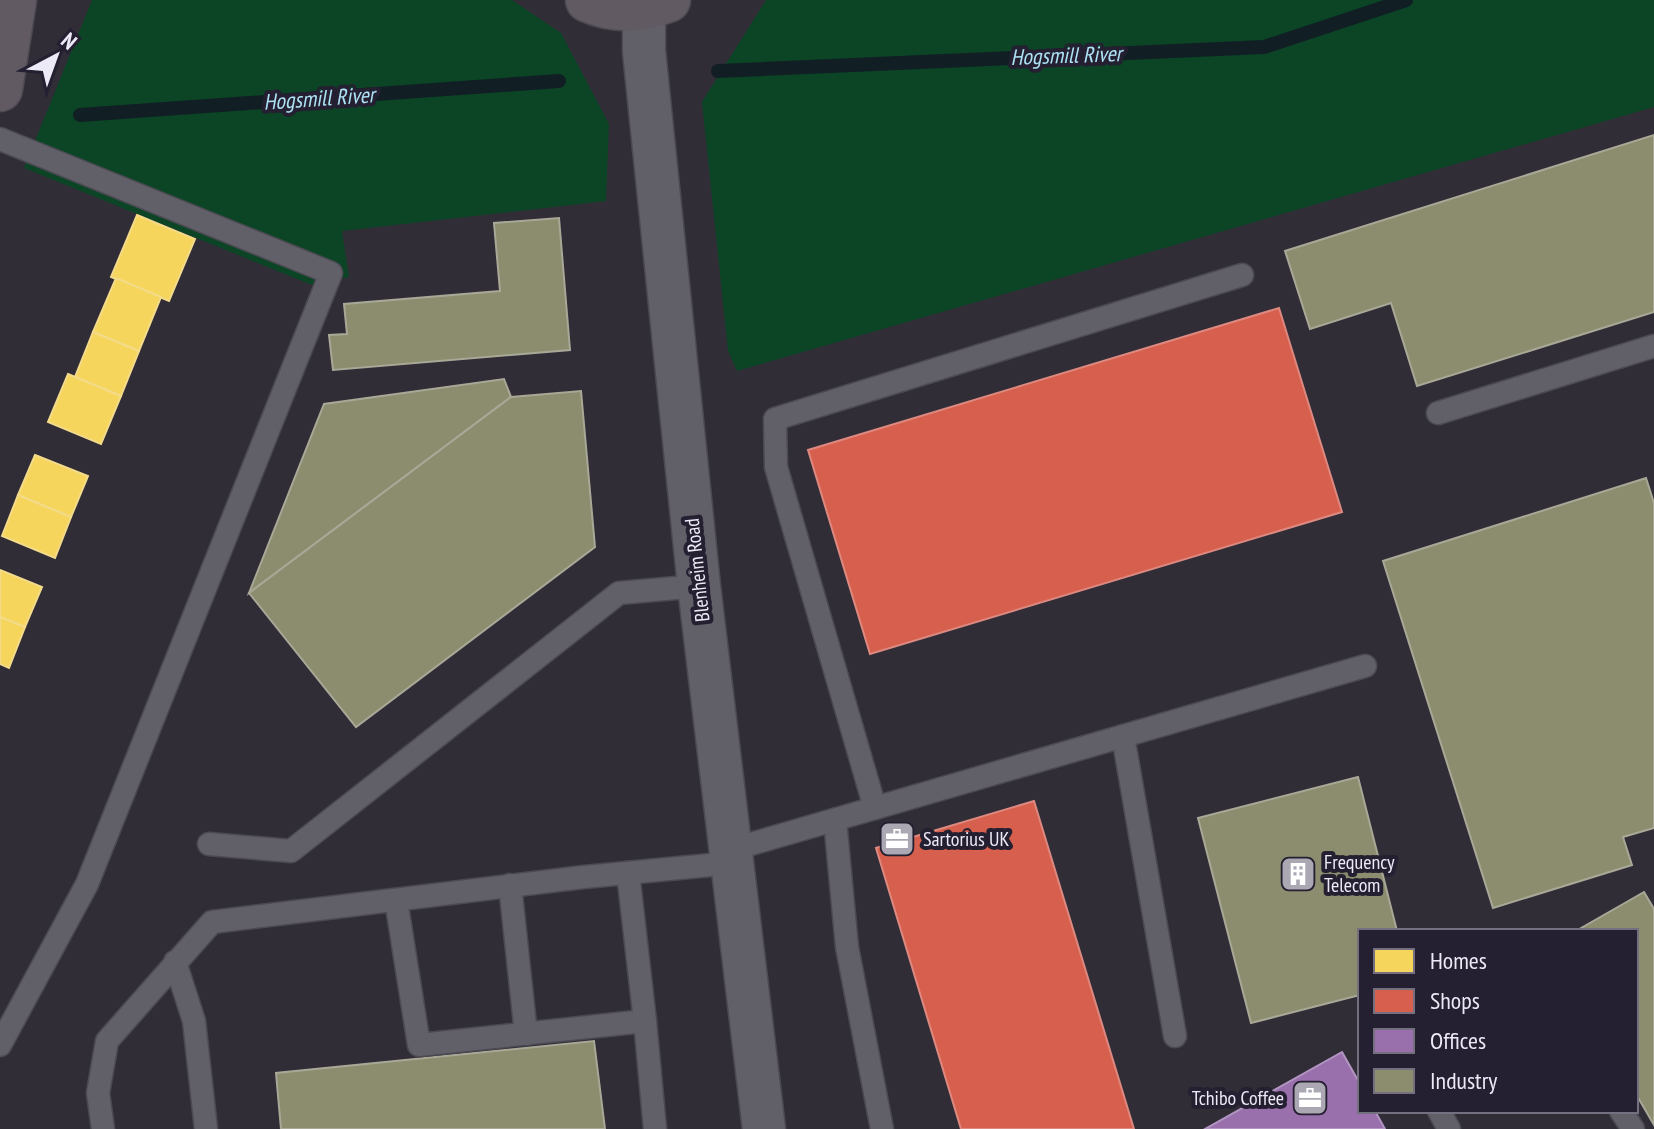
<svg xmlns="http://www.w3.org/2000/svg" width="1654" height="1129" font-family="'PT Sans Narrow',sans-serif">
	<style>
		.green { fill: #0b4526 }
		.homes { fill: #f6d55c; stroke: #f3db8a; stroke-width: 2 }
		.shops { fill: #d6604d; stroke: #dd8980; stroke-width: 2 }
		.offices { fill: #9970ab; stroke: #b295c2; stroke-width: 2 }
		.industry { fill: #8c8c6e; stroke: #a9a897; stroke-width: 2 }
		.lines { fill: none; stroke-linecap: round; stroke-linejoin: round }
		.stream { stroke: #111f25; stroke-width: 14 }
		.lane-casing { stroke: #4b4951; stroke-width: 25 }
		.street-casing { stroke: #4b4951; stroke-width: 45 }
		.secondary-casing { stroke: #4b4951; stroke-width: 47 }
		.lane { stroke: #615f68; stroke-width: 22 }
		.street { stroke: #615f68; stroke-width: 42 }
		.secondary { stroke: #625a62; stroke-width: 44 }
		.labels { text-anchor: middle; dominant-baseline: central; stroke-width: 8; stroke-linejoin: round; paint-order: stroke }
		.street-label { font-size: 20px; fill: #edeaf7; stroke: #241f31 }
		.poi-label { font-size: 20px; fill: #edeaf7; stroke: #241f31; text-anchor: start }
		.water-label { font-size: 22px; font-style: italic; fill: #ace2f4; stroke: #241f31 }
	</style>
	<rect width="100%" height="100%" fill="#302d37"/>
	<g class="green">
		<polygon points="92,0 512,0 561,33 609,124 606,201 342,231 349,277 312,285 24,168"/>
		<polygon points="766,0 1654,0 1654,107 737,371 728,351 702,102"/>
	</g>
	<g class="homes">
		<polygon points="137,215 195,239 169,301 111,277"/>
		<polygon points="116,278 161,297 139,351 93,332"/>
		<polygon points="93,332 139,351 121,396 75,377"/>
		<polygon points="68,374 121,396 101,444 48,422"/>
		<polygon points="35,455 88,476 71,517 18,495"/>
		<polygon points="18,495 71,517 55,558 2,536"/>
		<polygon points="0,570 42,587 25,627 0,617"/>
		<polygon points="0,617 25,627 9,668 0,664"/>
	</g>
	<g class="shops">
		<polygon points="1279,308 1342,512 870,654 808,450"/>
		<polygon points="1034,801 1134,1129 961,1129 876,848"/>
	</g>
	<polygon class="offices" points="1342,1052 1360,1084 1360,1111 1375,1111 1385,1129 1205,1129"/>
	<g class="industry">
		<polygon points="1654,135 1654,312 1417,386 1391,303 1310,329 1285,251"/>
		<polygon points="559,218 570,350 333,370 329,335 347,334 344,304 500,291 494,223"/>
		<polygon points="504,379 511,397 249,593 324,404"/>
		<polygon points="581,391 595,547 356,727 249,593 511,397"/>
		<polygon points="1646,478 1654,503 1654,828 1623,837 1632,865 1493,908 1383,561"/>
		<polygon points="1358,777 1397,931 1360,931 1360,995 1251,1023 1198,818"/>
		<polygon points="1644,892 1654,909 1654,1125 1636,1094 1636,931 1576,931"/>
		<polygon points="594,1041 605,1129 281,1129 276,1073"/>
	</g>
	<g class="lines">
		<g class="stream">
			<polyline points="718,71 1264,47 1406,0"/>
			<polyline points="80,115 559,81"/>
		</g>
		<defs>
			<g id="lane">
				<polyline points="0,139 331,273 87,884 0,1045"/>
				<polyline points="1438,413 1654,346"/>
				<polyline points="1123,736 1175,1036"/>
				<polyline points="875,808 776,467 775,419 1242,275"/>
				<polyline points="835,820 847,947 882,1129"/>
				<polyline points="209,844 291,851 619,593 699,586"/>
				<polyline points="730,850 1365,666"/>
				<polyline points="510,885 526,1034"/>
				<polyline points="396,900 419,1045 645,1021 628,873"/>
				<polyline points="175,962 194,1021 206,1129"/>
				<polyline points="645,1021 655,1129"/>
				<polyline points="1439,1111 1449,1129"/>
				<polyline points="1621,1111 1633,1129"/>
				<polyline points="103,1129 98,1093 107,1041 212,922 584,877 732,863"/>
			</g>
			<polyline id="street" points="644,9 644,51 699,586 764,1129"/>
			<g id="secondary">
				<path d="M 588,0 C 615,12 641,10 668,0"/>
				<polyline points="0,89 14,0"/>
			</g>
		</defs>
		<use href="#lane" class="lane-casing"/>
		<use href="#street" class="street-casing"/>
		<use href="#secondary" class="secondary-casing"/>
		<use href="#lane" class="lane"/>
		<use href="#street" class="street"/>
		<use href="#secondary" class="secondary"/>
	</g>
	<defs>
		<symbol id="office-square" viewBox="-11 -11 22 22"><rect x="-9" y="-9" width="18" height="18" rx="4" fill="#aba8b4" stroke="#241f31"/><path d="M-6-3h4V-5.5h4V-3h4V5H-6ZM-1-4.5V-3h2v-1.5ZM-6 0V1H6V0Z" fill="#fff"/></symbol>
		<symbol id="building-square" viewBox="-11 -11 22 22"><rect x="-9" y="-9" width="18" height="18" rx="4" fill="#aba8b4" stroke="#241f31"/><path d="M-4-6H4V6H1V3H-1V6H-4ZM-2.5-4.3h1.7v1.8h-1.7ZM.8-4.3h1.7v1.8H.8ZM-2.5-1h1.7V.8h-1.7ZM.8-1h1.7V.8H.8Z" fill="#fff"/></symbol>
	</defs>
	<g fill-rule="evenodd">
		<use href="#office-square" x="877" y="819" width="40" height="40"/>
		<use href="#building-square" x="1278" y="854" width="40" height="40"/>
		<use href="#office-square" x="1290" y="1078" width="40" height="40"/>
	</g>
	<g class="labels">
		<g class="street-label">
			<text transform="translate(697 570) rotate(-96)">Blenheim Road</text>
		</g>
		<g class="poi-label">
			<text x="923" y="839">Sartorius UK</text>
			<text x="1324" y="862">Frequency<tspan x="1324" dy="23">Telecom</tspan></text>
			<text x="1284" y="1098" text-anchor="end">Tchibo Coffee</text>
		</g>
		<g class="water-label">
			<text transform="translate(1066 55) rotate(-2)">Hogsmill River</text>
			<text transform="translate(319 98) rotate(-4)">Hogsmill River</text>
		</g>
	</g>
	<rect x="1358" y="929" width="280" height="184" fill="#241f31" stroke="#747080" stroke-width="2"/>
	<rect x="1374" y="949" width="40" height="24" fill="#f6d55c" stroke="#747080" stroke-width="2"/>
	<text x="1430" y="969" font-size="24" fill="#edeaf7">Homes</text>
	<rect x="1374" y="989" width="40" height="24" fill="#d6604d" stroke="#747080" stroke-width="2"/>
	<text x="1430" y="1009" font-size="24" fill="#edeaf7">Shops</text>
	<rect x="1374" y="1029" width="40" height="24" fill="#9970ab" stroke="#747080" stroke-width="2"/>
	<text x="1430" y="1049" font-size="24" fill="#edeaf7">Offices</text>
	<rect x="1374" y="1069" width="40" height="24" fill="#8c8c6e" stroke="#747080" stroke-width="2"/>
	<text x="1430" y="1089" font-size="24" fill="#edeaf7">Industry</text>
	<g transform="translate(56 56) rotate(41)" stroke="#241f31" stroke-width="6" paint-order="stroke">
	<path d="M0-6L14 30L0 20L-14 30Z" fill="#edeaf7"/>
	<text y="-12" font-size="22" font-weight="bold" text-anchor="middle" fill="#edeaf7">N</text>
	</g>
</svg>
